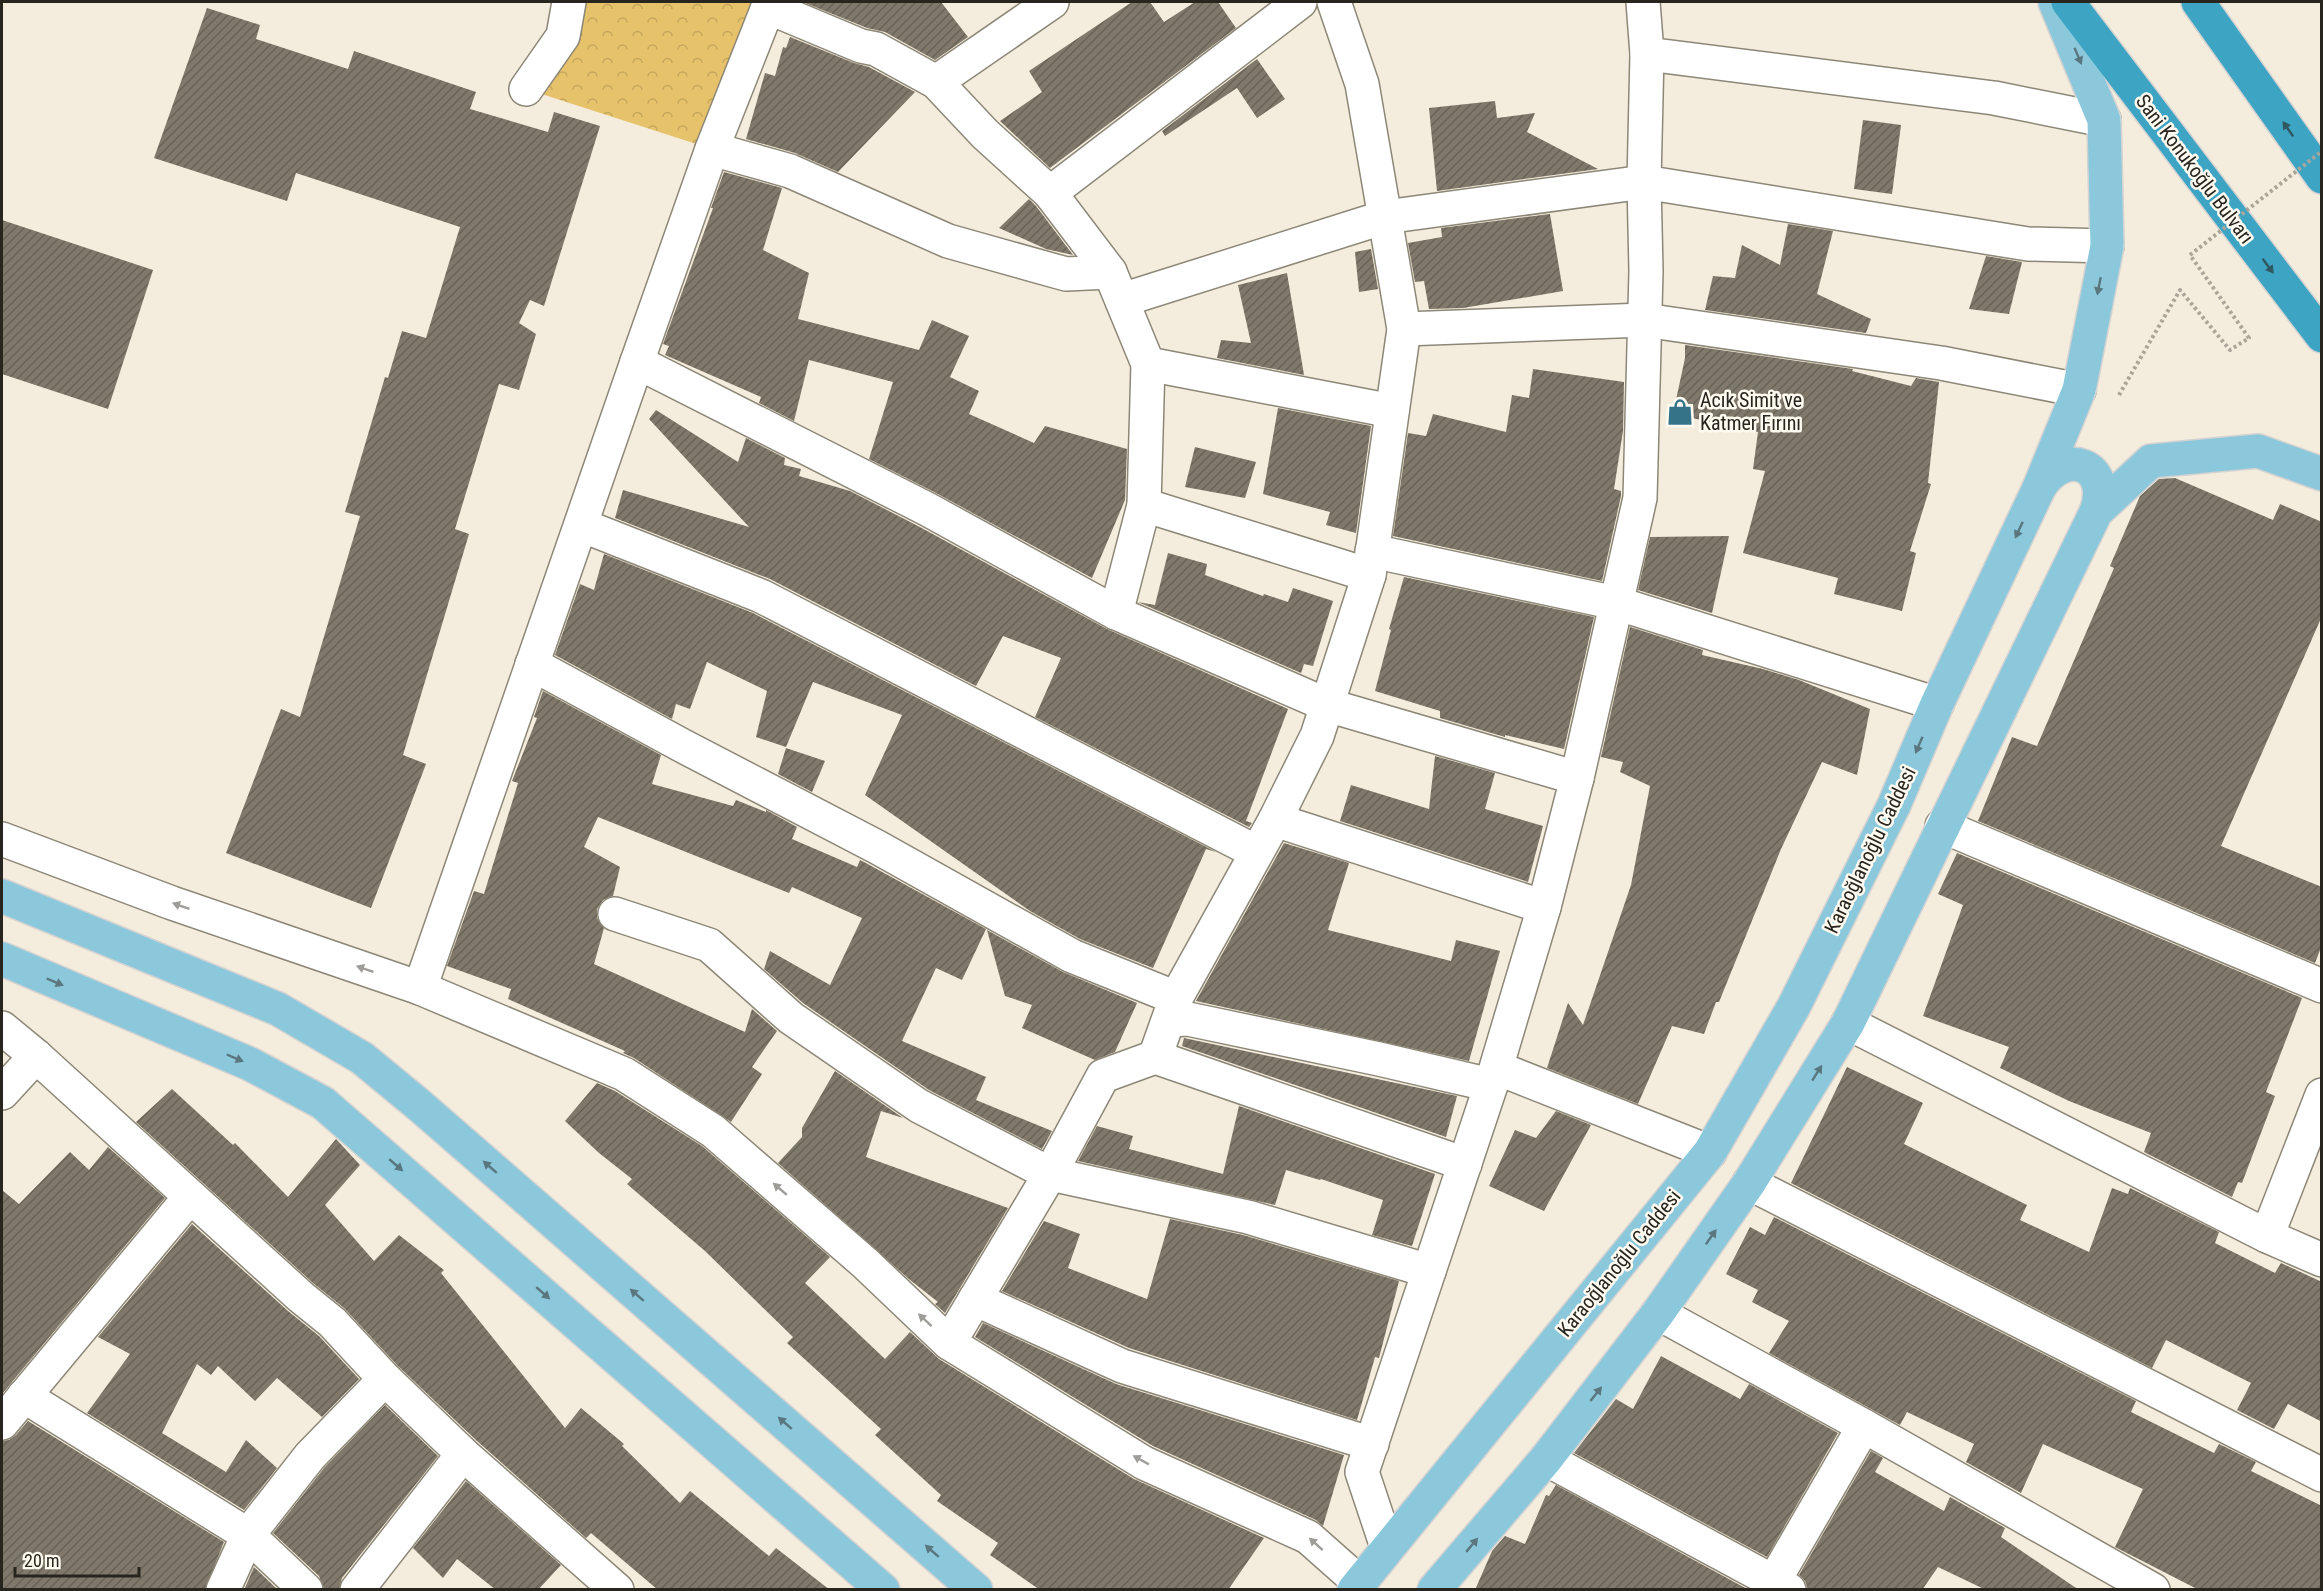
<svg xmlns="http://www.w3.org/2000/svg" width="2323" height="1591" font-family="'Roboto Condensed',sans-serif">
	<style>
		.forest { fill: url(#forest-crowns) }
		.building { fill: url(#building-hatch) }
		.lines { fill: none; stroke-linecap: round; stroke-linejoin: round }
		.minor-casing { stroke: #8d8778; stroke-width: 36 }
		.major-casing { stroke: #d4d3d2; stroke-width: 36 }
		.highway-casing { stroke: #d4d3d2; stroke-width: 36 }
		.path { stroke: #aba699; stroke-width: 4; stroke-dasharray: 3 3; stroke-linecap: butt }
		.minor { stroke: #fff; stroke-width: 33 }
		.major { stroke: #8bc8dc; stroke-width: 33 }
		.highway { stroke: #3da4c4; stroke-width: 33 }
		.path-bridge { stroke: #aba699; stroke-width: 4; stroke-dasharray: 3 3; stroke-linecap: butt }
		.oneway { fill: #5a767e }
		.oneway2 { fill: #305861 }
		.oneway3 { fill: #9e9d9a }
		.labels { text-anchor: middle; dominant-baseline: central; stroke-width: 5; stroke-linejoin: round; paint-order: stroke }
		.street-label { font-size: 20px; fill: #28251f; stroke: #fffbf1 }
		.poi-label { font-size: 20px; fill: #28251f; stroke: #fffbf1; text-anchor: start }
	</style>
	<defs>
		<pattern id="forest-crowns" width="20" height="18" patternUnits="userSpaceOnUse" patternTransform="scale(1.5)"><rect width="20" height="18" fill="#e6c26b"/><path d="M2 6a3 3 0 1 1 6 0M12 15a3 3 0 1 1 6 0" fill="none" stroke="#c5a75c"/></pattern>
		<pattern id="building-hatch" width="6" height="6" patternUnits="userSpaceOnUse" patternTransform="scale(1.5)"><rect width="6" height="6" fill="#80796b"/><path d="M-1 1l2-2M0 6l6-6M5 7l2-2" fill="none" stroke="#696357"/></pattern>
	</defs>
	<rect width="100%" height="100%" fill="#f4eddd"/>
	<polygon class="forest" points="569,2 770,2 712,149 526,89"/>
	<g class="building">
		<polygon points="803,2 941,2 968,37 935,60 885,32 867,28"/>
		<polygon points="1132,2 1150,2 1164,22 1195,2 1218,2 1236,28 1050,168 1000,121 1042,92 1029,71"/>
		<polygon points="207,8 260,25 256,39 348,69 354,51 476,92 470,109 548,132 554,112 600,126 544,306 530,300 519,323 536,334 519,390 499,384 455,529 469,534 403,755 426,764 371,908 226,853 281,709 300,717 360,516 345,512 385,377 388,378 402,331 426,338 460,227 296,173 287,201 154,158"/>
		<polygon points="790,37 854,63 869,67 915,92 838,172 795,153 746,139 765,73 775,76 783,47 786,48"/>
		<polygon points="1257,59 1285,99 1257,118 1237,88 1165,136 1162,131"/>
		<polygon points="1495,101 1497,118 1535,113 1527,132 1598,169 1437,191 1429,108"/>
		<polygon points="1863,120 1901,125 1892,194 1854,189"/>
		<polygon points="724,172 782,188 763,250 809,273 798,319 919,350 932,320 969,336 950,377 979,391 969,414 1034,443 1045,426 1127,449 1125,500 1092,578 936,493 869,459 893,382 809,360 794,421 759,403 761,397 665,355 669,346 663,344 713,208 711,208"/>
		<polygon points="1029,199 1036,206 1073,255 1046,249 999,228"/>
		<polygon points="1550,214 1563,291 1463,308 1429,309 1424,281 1415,282 1408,243 1442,237 1441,228"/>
		<polygon points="2,220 153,270 108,409 2,374"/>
		<polygon points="1788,224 1833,231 1817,294 1871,319 1866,333 1705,310 1713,276 1735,278 1742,245 1780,265"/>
		<polygon points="1371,249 1378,289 1359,292 1355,252"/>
		<polygon points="1986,256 2022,262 2009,314 1969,309"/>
		<polygon points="1287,273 1304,375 1217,358 1221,340 1251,343 1238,285"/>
		<polygon points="1685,345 1853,369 1852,371 1911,386 1916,378 1939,382 1928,483 1931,484 1910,551 1916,553 1902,611 1834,594 1838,578 1743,553 1765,471 1753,469 1758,432 1673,414 1685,358"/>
		<polygon points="1533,369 1624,382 1623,431 1614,489 1621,491 1621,496 1602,581 1393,536 1408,433 1426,436 1433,414 1506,432 1512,395 1529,398"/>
		<polygon points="1278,408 1371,426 1356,533 1326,525 1330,512 1263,494"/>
		<polygon points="656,410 738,462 746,438 785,458 784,465 801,469 799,476 850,491 918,526 1107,629 1288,709 1246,821 1252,823 1249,827 1035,717 1061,658 1003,636 976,686 770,579 615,518 623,490 749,527 649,419"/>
		<polygon points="1195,447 1256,462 1245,498 1185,487"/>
		<polygon points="2175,478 2273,520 2280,504 2322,522 2322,616 2221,846 2322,887 2322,945 2315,963 1978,821 2012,737 2037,746 2114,568 2110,566 2140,496 2159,479"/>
		<polygon points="1729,536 1712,613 1638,590 1650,537"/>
		<polygon points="1168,553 1207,564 1205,575 1263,596 1264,594 1288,602 1293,588 1333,601 1313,666 1304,664 1301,673 1138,602 1155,605"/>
		<polygon points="604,554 753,613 1216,852 1206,849 1153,968 1080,939 1030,911 865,795 902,715 813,682 786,747 756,737 767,691 707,662 690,709 676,704 672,719 555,655 580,584 594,590"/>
		<polygon points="1404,577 1594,617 1564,749 1505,735 1505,737 1440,718 1440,711 1375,691 1391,630 1389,629"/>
		<polygon points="1630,627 1703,650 1702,655 1763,669 1799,680 1870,709 1857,775 1822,762 1781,849 1719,1002 1716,1002 1704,1034 1672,1026 1638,1104 1547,1068 1568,1003 1583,1025 1631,885 1650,786 1620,772 1623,762 1601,757"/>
		<polygon points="543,691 661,755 652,784 733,806 736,800 766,812 766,810 797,827 792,839 857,867 860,860 864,862 986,929 962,980 936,968 902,1041 986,1077 976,1100 1052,1131 1042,1149 929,1090 803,1003 764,969 770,951 830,985 862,918 792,887 789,893 598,817 584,847 620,867 613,896 603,900 597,909 597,918 604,928 594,964 745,1032 752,1009 777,1031 752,1067 762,1074 731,1122 634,1058 623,1053 625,1051 508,999 511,989 447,966 474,891 484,894 518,783 512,781 537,718 534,717"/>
		<polygon points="786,748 825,761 812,792 778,774"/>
		<polygon points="1435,756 1495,773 1485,809 1543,826 1528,882 1340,821 1351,785 1429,809"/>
		<polygon points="1284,843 1349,863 1328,930 1451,961 1456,940 1500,951 1469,1061 1196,1001"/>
		<polygon points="1957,853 2302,998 2266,1092 2275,1096 2242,1183 2238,1182 2232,1197 2144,1152 2151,1133 2069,1101 2000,1068 2009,1047 1923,1016 1963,905 1938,894"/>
		<polygon points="987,930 1063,972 1137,1003 1115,1052 1095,1060 1022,1028 1032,1005 1005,996"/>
		<polygon points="1184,1038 1457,1096 1446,1137 1182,1046"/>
		<polygon points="1847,1067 1923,1103 1904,1144 2027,1205 2020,1220 2089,1252 2112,1188 2128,1194 2130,1188 2219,1232 2215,1243 2275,1273 2281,1263 2322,1282 2322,1422 2288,1404 2274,1429 2237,1410 2251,1383 2166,1340 2152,1368 1791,1183"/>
		<polygon points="835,1071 903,1118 881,1111 866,1157 1008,1208 945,1313 935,1304 938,1302 910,1280 778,1163 802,1137 802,1128"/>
		<polygon points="597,1083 615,1091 702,1146 830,1257 805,1283 885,1359 910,1332 939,1359 1134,1479 1264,1538 1228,1590 1040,1590 990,1555 998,1543 937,1501 941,1495 875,1435 881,1429 787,1343 793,1337 705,1251 627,1184 632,1179 599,1153 565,1121"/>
		<polygon points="172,1089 233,1145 235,1143 288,1197 336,1139 360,1165 325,1205 374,1261 399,1235 444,1270 441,1273 565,1428 581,1408 624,1444 622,1446 680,1503 690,1491 769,1556 776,1548 830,1590 658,1590 591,1533 586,1538 476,1440 398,1366 344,1308 313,1283 136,1122"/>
		<polygon points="1239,1106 1435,1174 1412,1246 1372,1235 1383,1200 1321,1179 1320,1180 1286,1170 1275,1205 1078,1161 1097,1126 1133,1136 1129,1149 1223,1174"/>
		<polygon points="1556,1111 1591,1125 1544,1211 1489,1186 1515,1130 1536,1138"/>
		<polygon points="108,1147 165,1198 2,1394 2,1190 19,1204 70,1152 89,1170"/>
		<polygon points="1774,1217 2136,1401 2131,1412 2214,1453 2219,1444 2256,1462 2251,1471 2322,1506 2322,1590 2199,1590 2115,1547 2143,1489 2043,1444 2021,1493 1966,1462 1974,1444 1907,1412 1900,1425 1769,1353 1789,1321 1752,1302 1758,1290 1726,1274 1750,1227 1765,1235"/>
		<polygon points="1170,1219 1243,1235 1399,1281 1379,1358 1375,1357 1357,1420 1129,1348 1002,1291 1044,1221 1080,1234 1068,1268 1147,1299"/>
		<polygon points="192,1224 288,1311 319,1336 359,1379 322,1417 277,1378 255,1401 218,1366 211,1375 197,1364 162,1433 226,1472 246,1440 277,1468 244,1510 87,1413 130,1354 98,1337"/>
		<polygon points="983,1323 1116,1384 1344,1455 1323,1526 1316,1520 1153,1446 975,1337"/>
		<polygon points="1661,1356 1740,1399 1749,1384 1838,1433 1767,1557 1574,1453 1616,1399 1633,1409"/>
		<polygon points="385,1405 438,1456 342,1578 339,1590 324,1590 319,1576 273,1533 324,1468"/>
		<polygon points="28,1421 224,1542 205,1590 2,1590 2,1441 9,1440 16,1435"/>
		<polygon points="1871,1451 1883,1458 1875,1472 1944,1511 1950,1497 2005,1528 2001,1537 2079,1590 1986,1590 1938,1567 1922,1590 1808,1590 1805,1581 1799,1575"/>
		<polygon points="466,1481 561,1565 538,1590 496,1590 457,1559 443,1578 413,1548"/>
		<polygon points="1556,1485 1749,1590 1475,1590 1492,1551 1505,1536 1525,1544 1546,1495 1549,1496"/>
		<polygon points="254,1567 278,1590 244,1590"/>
	</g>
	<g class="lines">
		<defs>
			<g id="minor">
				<polyline points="768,7 861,46 876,49 936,82 985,134 1050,193 1110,272 1148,364 1144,505 1116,613"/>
				<polyline points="1647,54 1994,98 2104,120"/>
				<polyline points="936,82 1052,2"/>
				<polyline points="526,89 563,36 569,2"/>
				<polyline points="712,149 790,171 948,241 1066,274 1110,272"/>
				<polyline points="1050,193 1300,2"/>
				<polyline points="1122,300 1385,217 1644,182 2028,244 2107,246"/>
				<polyline points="1404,329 1644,320 1941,363 2079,390"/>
				<polyline points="637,362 927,509 1116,613 1327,705 1577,778"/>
				<polyline points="1148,364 1392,411"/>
				<polyline points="1144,505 1369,575"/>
				<polyline points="581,525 761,596 1256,852"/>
				<polyline points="1372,551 1616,603 1937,704"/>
				<polyline points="532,664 683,746 877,847 1072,956 1176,998"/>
				<polyline points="1275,820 1544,907"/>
				<polyline points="1942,826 2322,986"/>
				<polyline points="2,839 172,903 420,988 624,1074 713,1131 865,1263 949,1343 1144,1463 1308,1537 1360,1583"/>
				<polyline points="615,914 709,945 791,1018 919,1106 1050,1174 1248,1217 1429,1271"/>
				<polyline points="420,988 637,362 712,149 770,2"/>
				<polyline points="1169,1020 1188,1019 1379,1059 1491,1085"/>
				<polyline points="1848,1023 2267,1236 2322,1260"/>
				<polyline points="2,1028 36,1056 301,1297 332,1322 385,1379 463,1454 357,1590"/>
				<polyline points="1155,1057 1465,1164"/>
				<polyline points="1497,1068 1710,1152"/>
				<polyline points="2,1093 36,1056"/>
				<polyline points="1749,1183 2322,1475"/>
				<polyline points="2267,1236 2322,1095"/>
				<polyline points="975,1299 1122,1366 1372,1444"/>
				<polyline points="1658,1313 1864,1426 2153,1590"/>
				<polyline points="949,1343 1050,1174 1103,1076 1155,1057 1176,998 1275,820 1317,736 1369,575 1404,329 1362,84 1334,2"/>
				<polyline points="24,1396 248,1535 306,1590"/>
				<polyline points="2,1423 190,1197"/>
				<polyline points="463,1454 617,1590"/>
				<polyline points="1546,1459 1789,1590"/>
				<polyline points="1387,1547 1362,1472 1491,1085 1544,907 1577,778 1640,498 1646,271 1644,182 1647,54 1643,2"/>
				<polyline points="1774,1581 1864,1426"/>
				<polyline points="223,1590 248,1535 310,1456 385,1379"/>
			</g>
			<g id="major">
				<path d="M 2039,488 C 2065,445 2113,465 2096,512"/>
				<polyline points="2,896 278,1009 362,1058 419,1105 976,1590"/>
				<polyline points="2,959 250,1064 323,1103 883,1590"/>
				<polyline points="1354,1590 1710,1152 1794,1006 1894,805 1937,704 2039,488 2079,390 2107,246 2104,120 2055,2"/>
				<polyline points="1434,1590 1546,1459 1658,1313 1749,1183 1848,1023 2096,512 2151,461 2258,451 2322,474"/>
			</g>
			<g id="highway">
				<polyline points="2068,2 2322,336"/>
				<polyline points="2198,2 2322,177"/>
			</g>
		</defs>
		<use href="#minor" class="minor-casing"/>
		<use href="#major" class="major-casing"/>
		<use href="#highway" class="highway-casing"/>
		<polyline class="path" points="2119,395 2180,290 2230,350 2249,338 2190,255"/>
		<use href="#minor" class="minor"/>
		<use href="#major" class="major"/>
		<use href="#highway" class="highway"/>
		<polyline class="path-bridge" points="2190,255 2322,151"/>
	</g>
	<defs><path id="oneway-solid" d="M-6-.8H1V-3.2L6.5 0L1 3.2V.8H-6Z" transform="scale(1.5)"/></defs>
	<g class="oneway">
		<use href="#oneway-solid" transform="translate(2078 56) rotate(67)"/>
		<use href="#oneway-solid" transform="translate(2099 286) rotate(101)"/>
		<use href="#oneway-solid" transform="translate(2019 530) rotate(115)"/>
		<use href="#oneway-solid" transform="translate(1919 745) rotate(113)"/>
		<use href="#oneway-solid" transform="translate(55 982) rotate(23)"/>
		<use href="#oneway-solid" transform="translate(235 1058) rotate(23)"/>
		<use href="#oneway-solid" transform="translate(1817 1073) rotate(-58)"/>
		<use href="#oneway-solid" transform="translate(396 1165) rotate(41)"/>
		<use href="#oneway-solid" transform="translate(490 1167) rotate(-139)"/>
		<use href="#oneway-solid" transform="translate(1711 1237) rotate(-55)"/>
		<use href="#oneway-solid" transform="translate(543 1293) rotate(41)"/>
		<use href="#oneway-solid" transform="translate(637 1295) rotate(-139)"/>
		<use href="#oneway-solid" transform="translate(1596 1394) rotate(-52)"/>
		<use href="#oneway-solid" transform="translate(785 1423) rotate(-139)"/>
		<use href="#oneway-solid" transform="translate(1472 1545) rotate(-50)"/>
		<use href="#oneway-solid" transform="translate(932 1551) rotate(-139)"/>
	</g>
	<g class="oneway2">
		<use href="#oneway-solid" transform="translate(2288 129) rotate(-125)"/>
		<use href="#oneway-solid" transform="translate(2268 266) rotate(53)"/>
	</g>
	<g class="oneway3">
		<use href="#oneway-solid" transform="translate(181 906) rotate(-161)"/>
		<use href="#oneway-solid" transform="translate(365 969) rotate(-161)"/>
		<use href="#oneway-solid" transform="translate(780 1189) rotate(-139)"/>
		<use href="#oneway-solid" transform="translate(925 1320) rotate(-137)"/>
		<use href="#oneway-solid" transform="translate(1141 1460) rotate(-151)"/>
		<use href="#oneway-solid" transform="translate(1316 1544) rotate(-138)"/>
	</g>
	<defs>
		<symbol id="shop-bare" viewBox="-9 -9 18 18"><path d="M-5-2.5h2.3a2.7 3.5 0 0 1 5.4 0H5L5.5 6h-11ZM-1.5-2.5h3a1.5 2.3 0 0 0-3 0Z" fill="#347388" stroke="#fffbf1" stroke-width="2.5" paint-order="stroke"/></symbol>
	</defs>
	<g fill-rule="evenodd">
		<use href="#shop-bare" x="1661" y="393" width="38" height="38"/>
	</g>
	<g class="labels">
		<g class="street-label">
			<text transform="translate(2195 169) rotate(53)">Sani Konukoğlu Bulvarı</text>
			<text transform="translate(1870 850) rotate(-64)">Karaoğlanoğlu Caddesi</text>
			<text transform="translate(1619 1263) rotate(-51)">Karaoğlanoğlu Caddesi</text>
		</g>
		<g class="poi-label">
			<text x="1700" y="400">Acık Simit ve<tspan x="1700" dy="23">Katmer Fırını</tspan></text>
		</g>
	</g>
	<rect width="2323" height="1591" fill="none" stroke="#28251f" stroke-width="6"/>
	<path d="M15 1567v9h124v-9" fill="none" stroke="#28251f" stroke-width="3"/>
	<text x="24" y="1567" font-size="18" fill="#28251f" stroke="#fffbf1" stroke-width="4.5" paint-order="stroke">20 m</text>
</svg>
